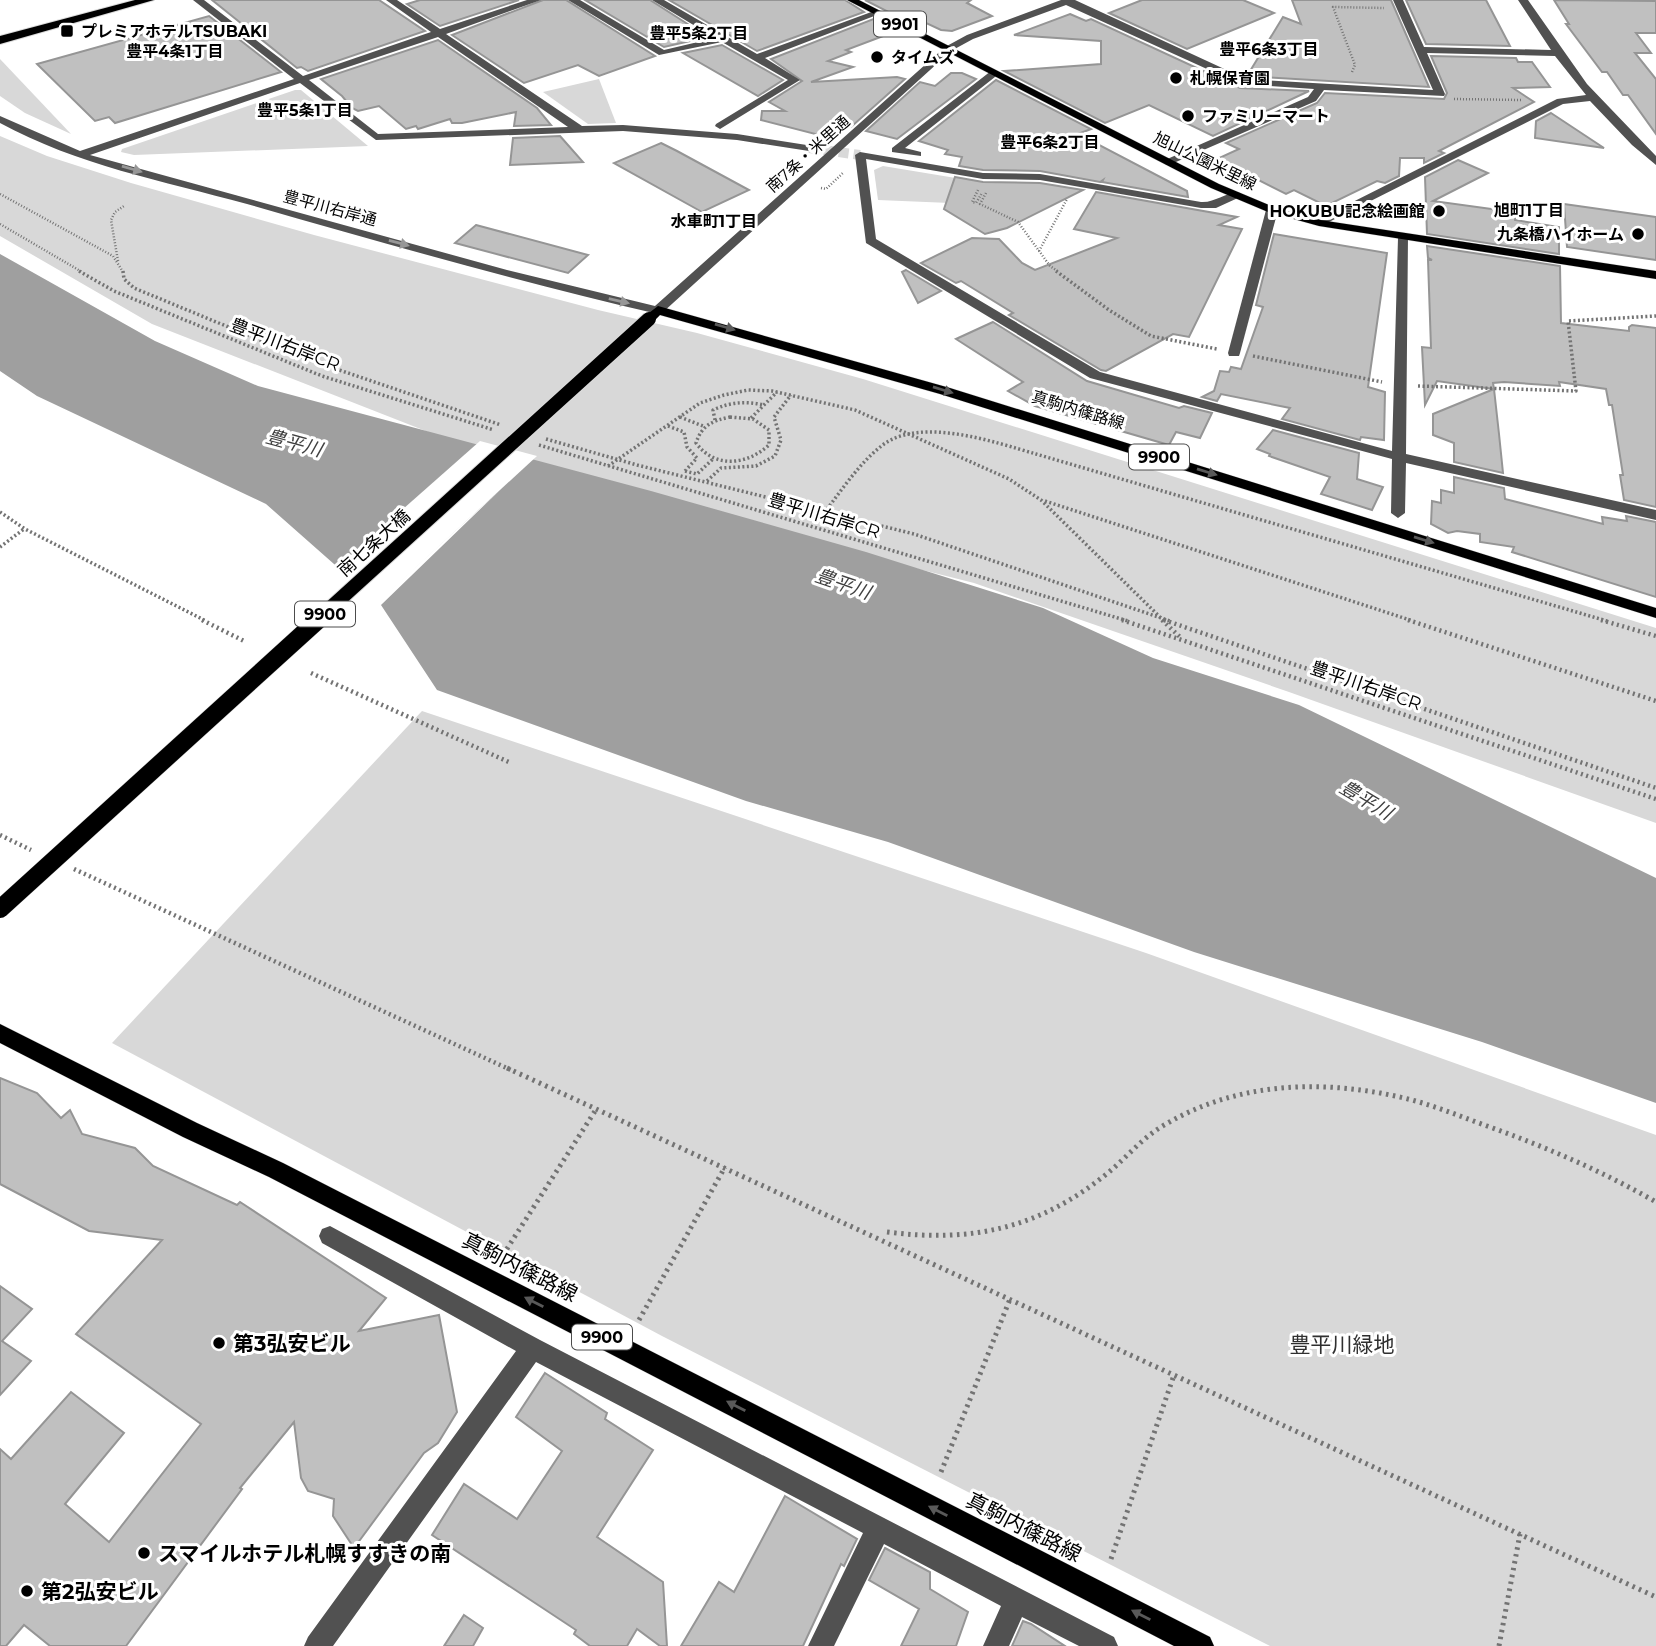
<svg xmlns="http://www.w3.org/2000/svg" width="1656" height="1646" font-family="Montserrat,'Noto Sans JP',sans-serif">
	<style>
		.green { fill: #d8d8d8 }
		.water { fill: #9f9f9f }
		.pier { fill: #fff }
		.building { fill: #c0c0c0; stroke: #959595; stroke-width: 2 }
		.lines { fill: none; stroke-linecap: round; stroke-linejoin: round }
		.minor-tunnel { stroke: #d9d9d9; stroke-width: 10; stroke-dasharray: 10 5; stroke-linecap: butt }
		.major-casing { stroke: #dbdbdb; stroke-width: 1 }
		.highway-casing { stroke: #dbdbdb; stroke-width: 2 }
		.path-far3 { stroke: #737373; stroke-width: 2.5; stroke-dasharray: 1 2; stroke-linecap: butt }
		.path-far2 { stroke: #737373; stroke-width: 3.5; stroke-dasharray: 2 2.5; stroke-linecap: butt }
		.path-far1 { stroke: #737373; stroke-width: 4.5; stroke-dasharray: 2 3.5; stroke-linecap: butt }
		.path { stroke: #737373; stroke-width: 5; stroke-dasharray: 2.5 4.5; stroke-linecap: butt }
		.minor { fill: #515151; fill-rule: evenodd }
		.major { fill: #000; fill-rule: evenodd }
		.highway { fill: #000; fill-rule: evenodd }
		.major-bridge-far1-casing { stroke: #dbdbdb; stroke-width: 16; stroke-linecap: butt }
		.major-bridge-casing { stroke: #dbdbdb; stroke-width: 19; stroke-linecap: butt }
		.major-bridge-far1 { stroke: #000; stroke-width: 14 }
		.major-bridge { stroke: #000; stroke-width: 18 }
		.oneway { fill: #979797 }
		.oneway2 { fill: #595959 }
		.poi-dot { fill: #000; stroke: #fff; stroke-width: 2.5 }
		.labels { text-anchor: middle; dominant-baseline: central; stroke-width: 6; stroke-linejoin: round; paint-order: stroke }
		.shield { fill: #fff; stroke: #4c4c4c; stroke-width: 2 }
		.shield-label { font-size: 16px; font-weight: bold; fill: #000 }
		.far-poi-label { font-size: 16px; font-weight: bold; fill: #000; stroke: #fff; text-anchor: start }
		.far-neighbourhood-label { font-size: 16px; font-weight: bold; fill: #000; stroke: #fff }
		.far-street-label { font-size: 16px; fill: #000; stroke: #fff }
		.street-label { font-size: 18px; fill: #000; stroke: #fff }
		.water-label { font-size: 19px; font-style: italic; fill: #404040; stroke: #fff }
		.near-street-label { font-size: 21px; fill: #000; stroke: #fff }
		.near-poi-label { font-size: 21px; font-weight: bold; fill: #000; stroke: #fff; text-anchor: start }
		.near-park-label { font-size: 21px; fill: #2f2f2f; stroke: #fff }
	</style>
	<rect width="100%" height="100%" fill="#fff"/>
	<g class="green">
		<polygon points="0,59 71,134 25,113 0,96"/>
		<polygon points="599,79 616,123 588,124 543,92"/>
		<polygon points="295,90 301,90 368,146 134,155 121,152 122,149"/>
		<polygon points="0,136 47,156 131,183 314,235 598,310 697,333 863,379 1656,628 1656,823 1289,692 974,583 523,469 152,324 0,236"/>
		<polygon points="883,166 986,183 974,204 878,200 874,170"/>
		<polygon points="422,711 1146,953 1656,1135 1656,1646 1270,1646 662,1336 112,1043"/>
	</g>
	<polygon class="water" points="0,254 155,341 258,386 651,491 866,552 1043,608 1153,658 1299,705 1656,878 1656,1103 1482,1042 1194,952 888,842 746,801 437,690 381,605 500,490 377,602 266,504 37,396 0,371"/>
	<polygon class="pier" points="480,441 537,456 375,605 334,570"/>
	<g class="building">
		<polygon points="212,0 379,0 425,31 308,71 301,67 297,68"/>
		<polygon points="420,0 519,0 440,26 407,4"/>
		<polygon points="543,0 566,0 655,56 599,76 578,65 524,83 452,35"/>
		<polygon points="585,0 650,0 708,37 664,47"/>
		<polygon points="669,0 845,0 864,12 757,51"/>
		<polygon points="865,0 971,0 967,3 992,16 952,31 941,30 922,21 912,24"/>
		<polygon points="1142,0 1243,0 1274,13 1187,49 1109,13"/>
		<polygon points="1292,0 1391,0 1429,87 1247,76 1283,17 1301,24"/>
		<polygon points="1406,0 1486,0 1510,46 1426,44"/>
		<polygon points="1554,0 1656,1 1656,33 1636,33 1651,53 1635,53 1656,79 1656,134 1628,95 1623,95 1607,72 1602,72 1566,24 1569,24"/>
		<polygon points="1070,14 1086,21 1091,19 1240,88 1309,91 1213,136 1149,105 1105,123 1004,71 1101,64 1101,41 1014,35"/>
		<polygon points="209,16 281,72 115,123 109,117 95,121 37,64"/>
		<polygon points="876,18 899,30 846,50 851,52 828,61 853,67 811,82 897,77 905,79 851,127 833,122 819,135 761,120 762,111 785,111 769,102 802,81 771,59"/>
		<polygon points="438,40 537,108 551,125 514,126 516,112 462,123 452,123 450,119 418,129 416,126 406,129 379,106 358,111 352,108 342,96 321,79"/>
		<polygon points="722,45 783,80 758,96 683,53"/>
		<polygon points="1431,56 1516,58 1518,62 1532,62 1550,87 1513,88 1534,102 1439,151 1444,153 1424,163 1424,158 1400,158 1399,176 1385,183 1377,181 1326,206 1294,190 1286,194 1217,159 1239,149 1226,143 1317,103 1325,93 1444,99 1447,93"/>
		<polygon points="951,73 962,73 976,79 897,139 866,131 920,82 935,86"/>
		<polygon points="996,80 1091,129 1078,134 1187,191 1188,197 1102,182 1103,180 1100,182 1040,171 983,170 959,166 962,157 945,154 948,150 919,141"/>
		<polygon points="1551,113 1604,148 1535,138 1536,121"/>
		<polygon points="560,136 583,162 510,165 513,138"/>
		<polygon points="661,143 677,151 749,190 702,212 614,163"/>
		<polygon points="1458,160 1488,173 1433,201 1506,211 1515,214 1515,220 1559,227 1559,254 1427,234 1425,177"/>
		<polygon points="955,177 983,182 1040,183 1083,190 1007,228 985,234 944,209"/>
		<polygon points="1096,192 1237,217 1219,225 1242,229 1189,337 1173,334 1106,371 1101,370 1009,315 1013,313 961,281 956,283 921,263 972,238 999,239 1022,263 1035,270 1117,238 1074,229"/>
		<polygon points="1564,204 1656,217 1656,260 1567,247"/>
		<polygon points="476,225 588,255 568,273 455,243"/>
		<polygon points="1274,234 1387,253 1368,387 1385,392 1384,440 1361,437 1360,440 1282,419 1290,408 1221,394 1217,401 1202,397 1214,391 1220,371 1229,372 1231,367 1241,369 1263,307 1256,305"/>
		<polygon points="1427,246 1560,266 1561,323 1629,331 1629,327 1632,325 1656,328 1656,507 1624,500 1620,475 1623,475 1612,405 1609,405 1606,389 1559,382 1560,386 1504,382 1493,383 1494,389 1437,381 1425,405 1422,347 1431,348 1428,260 1432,260 1428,258"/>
		<polygon points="906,270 941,291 918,303 902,272"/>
		<polygon points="993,322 1087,381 1179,408 1184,406 1212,413 1200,438 1176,432 1169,445 1035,406 1008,391 1023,382 956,339"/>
		<polygon points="1494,389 1499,434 1503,473 1454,462 1454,443 1433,435 1433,414"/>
		<polygon points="1273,430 1359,453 1357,479 1383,487 1372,510 1321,494 1330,477 1269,456 1270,454 1257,449"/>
		<polygon points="1454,477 1504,488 1505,499 1603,524 1602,517 1627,521 1626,516 1656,522 1656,597 1512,552 1514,547 1480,542 1480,534 1457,531 1448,533 1431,524 1432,501 1441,503 1441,490 1454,493"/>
		<polygon points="0,1078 37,1093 61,1118 70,1110 82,1134 135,1148 153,1166 237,1205 240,1202 386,1298 359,1331 439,1315 457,1412 438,1443 424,1453 354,1548 333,1516 334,1499 308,1491 301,1478 294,1422 240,1488 242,1489 126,1646 50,1646 24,1625 6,1646 0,1646 0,1449 11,1459 71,1392 124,1433 65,1504 109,1542 201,1424 76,1334 162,1240 89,1231 0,1184"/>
		<polygon points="0,1286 32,1309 2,1341 31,1361 0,1395"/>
		<polygon points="545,1373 607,1413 605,1419 653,1450 597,1537 663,1582 667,1646 660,1646 637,1629 627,1646 590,1646 574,1634 576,1630 432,1535 464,1484 517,1519 562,1451 516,1417"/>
		<polygon points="785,1496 857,1539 844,1566 841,1564 803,1646 681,1646 719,1582 734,1592"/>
		<polygon points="885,1548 930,1572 930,1589 968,1612 956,1646 901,1646 919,1609 869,1580"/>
		<polygon points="464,1615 483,1628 473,1646 444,1646"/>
		<polygon points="1023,1621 1031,1624 1065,1646 1012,1646"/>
	</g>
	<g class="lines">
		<polyline class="minor-tunnel" points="809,148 860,155"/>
		<defs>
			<g id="major">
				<polygon points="847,0 859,0 1219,184 1276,208 1320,220 1656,271 1656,279 1319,226 1268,212 1211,188"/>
				<polygon points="658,306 950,388 1656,608 1656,618 940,394 660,315 653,322 645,322 645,316"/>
				<polygon points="0,1024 197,1123 283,1163 1210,1637 1214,1646 1174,1646 269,1177 183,1137 0,1043"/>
			</g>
			<polygon id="highway" points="135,0 154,0 0,44 0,36"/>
		</defs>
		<use href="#major" class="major-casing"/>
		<use href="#highway" class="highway-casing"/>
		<g class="path-far3">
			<polyline points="1352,72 1355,65 1333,7 1384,8"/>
			<polyline points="1454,99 1522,100"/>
			<polyline points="821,188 826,189 844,172"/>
			<polyline points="978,190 972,202 976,203 982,193"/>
			<polyline points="986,193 980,204 1018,222 1050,266 1059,272"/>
			<polyline points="0,194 113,256 123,272"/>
			<polyline points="0,224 82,272"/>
			<polyline points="1039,251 1067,199"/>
			<polyline points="118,261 111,220 115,212 124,206"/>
		</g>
		<g class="path-far2">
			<polyline points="79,271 114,291 322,376 494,430"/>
			<polyline points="123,271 124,279 134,288 301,357 501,425"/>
			<polyline points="1056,271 1109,310 1151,336 1217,349"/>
			<polyline points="1253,356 1382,382"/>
			<polyline points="1418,386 1576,391 1568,321 1656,316"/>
			<polyline points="680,417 703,426"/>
			<path d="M 730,417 L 753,419 L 769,430 L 769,445 C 747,465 715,469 696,443 C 702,425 712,421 730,417 Z"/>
			<polyline points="751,418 777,392"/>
			<path d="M 715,420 L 713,410 C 730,402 746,401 764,405"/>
			<polyline points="668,426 684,432 687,447 697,458 685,471"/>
			<polyline points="546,439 637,465 914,534 1170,621"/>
			<polyline points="539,445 1128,621"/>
			<polyline points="608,466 700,403 724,395 748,390 772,391 855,410 1009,479 1041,500 1164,621"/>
			<polyline points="685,471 697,474 713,459"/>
			<polyline points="707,481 721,468 756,466 775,456 781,440 774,417 791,395"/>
			<polyline points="1045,501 1413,621"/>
			<path d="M 827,509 C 844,487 861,461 884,444 C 923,417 994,442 1036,454 L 1607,621"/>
			<polyline points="0,512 25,529 206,621"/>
			<polyline points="0,547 24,529"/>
		</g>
		<g class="path-far1">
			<polyline points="202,620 246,642"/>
			<polyline points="1122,620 1656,799"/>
			<polyline points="1162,620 1180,637"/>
			<polyline points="1164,620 1656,788"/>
			<polyline points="1408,620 1656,701"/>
			<polyline points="1601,620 1656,636"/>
			<polyline points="311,673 511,763"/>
			<polyline points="0,835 31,850"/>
			<polyline points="74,869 511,1070"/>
		</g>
		<g class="path">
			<polyline points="507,1068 1656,1597"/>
			<path d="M 887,1232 C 973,1243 1041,1228 1109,1172 C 1128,1156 1144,1136 1166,1124 C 1241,1080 1330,1079 1412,1100 C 1438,1107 1462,1117 1487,1126 C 1546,1147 1602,1171 1656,1202"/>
			<polyline points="503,1255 597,1108"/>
			<polyline points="639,1320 725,1167"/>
			<polyline points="941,1472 1010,1299"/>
			<polyline points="1111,1559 1174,1375"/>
			<polyline points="1499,1646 1520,1534"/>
		</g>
		<g class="minor">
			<path d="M 193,0 L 204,0 L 303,76 L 431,32 L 386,0 L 397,0 L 440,29 L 527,0 L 541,0 L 446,34 L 582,126 L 623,125 L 737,134 L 813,146 L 813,150 L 809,151 L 737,140 L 623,131 L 376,140 L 300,83 L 90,155 L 507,270 L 655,306 L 945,47 L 967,35 L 1061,0 L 1075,0 L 1246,79 L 1433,90 L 1393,0 L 1403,0 L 1424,47 L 1551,50 L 1518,0 L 1528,0 L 1587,84 L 1656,156 L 1656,165 L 1632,145 L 1590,101 L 1563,104 L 1323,225 L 1315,225 L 1315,221 L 1557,99 L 1586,95 L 1555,56 L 1427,53 L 1445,94 L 1444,96 L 1324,90 L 1316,101 L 1169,165 L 1165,164 L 1165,160 L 1308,97 L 1314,89 L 1240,84 L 1066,5 L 973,39 L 951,51 L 662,313 L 658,314 C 520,282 383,243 247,204 C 163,181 77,165 0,123 L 0,116 L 80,151 L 294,79 ZM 438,37 L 568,127 L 378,134 L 309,80 Z"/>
			<polygon points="568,0 580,0 664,50 715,38 652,0 664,0 757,54 874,11 882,13 765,58 800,80 720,129 715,126 716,124 788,80 722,42 659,55"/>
			<polygon points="991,71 1000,73 905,148 921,152 921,156 892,152 892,148"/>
			<path d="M 860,152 L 983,173 L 1040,174 L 1201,202 C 1216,203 1226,191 1240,193 L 1240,197 L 1216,208 L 1201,208 L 1040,180 L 983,179 L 866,159 L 876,239 L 1100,372 L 1392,451 L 1398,238 L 1408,236 L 1406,454 L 1656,510 L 1656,520 L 1406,463 L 1405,513 L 1398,518 L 1391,513 L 1392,459 L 1090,378 L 866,243 L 855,155 Z"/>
			<polygon points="1272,207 1278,210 1240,353 1239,356 1229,356 1228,353 1266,210"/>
			<polygon points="330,1226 540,1340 1114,1637 1118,1646 1079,1646 1022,1617 1009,1646 983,1646 1001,1606 884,1544 834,1646 808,1646 863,1533 536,1362 333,1646 304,1646 308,1637 516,1351 322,1243 319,1236 322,1229"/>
		</g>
		<use href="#major" class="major"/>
		<use href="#highway" class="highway"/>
		<defs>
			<polyline id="major-bridge-far1" points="316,621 649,319"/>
			<polyline id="major-bridge" points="0,909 318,620"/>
		</defs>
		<use href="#major-bridge-far1" class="major-bridge-far1-casing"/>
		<use href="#major-bridge" class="major-bridge-casing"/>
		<use href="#major-bridge-far1" class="major-bridge-far1"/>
		<use href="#major-bridge" class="major-bridge"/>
	</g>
	<defs><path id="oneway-solid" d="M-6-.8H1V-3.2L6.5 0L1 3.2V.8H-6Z" transform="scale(1.75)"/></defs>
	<g class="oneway">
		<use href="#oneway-solid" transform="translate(132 169) rotate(16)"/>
		<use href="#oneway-solid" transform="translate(399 243) rotate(15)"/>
		<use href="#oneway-solid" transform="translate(619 301) rotate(13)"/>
	</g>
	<g class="oneway2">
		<use href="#oneway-solid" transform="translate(725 327) rotate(16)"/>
		<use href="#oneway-solid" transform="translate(943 390) rotate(17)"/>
		<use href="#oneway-solid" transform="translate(1207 472) rotate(17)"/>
		<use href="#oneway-solid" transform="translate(1424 540) rotate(17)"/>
		<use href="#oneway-solid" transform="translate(534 1302) rotate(-153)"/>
		<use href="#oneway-solid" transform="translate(736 1406) rotate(-153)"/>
		<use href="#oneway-solid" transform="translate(938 1511) rotate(-153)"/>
		<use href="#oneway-solid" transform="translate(1141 1615) rotate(-153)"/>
	</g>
	<g class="poi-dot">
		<rect x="60" y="24" width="14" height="14" rx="3.5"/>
		<circle cx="877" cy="57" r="7"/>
		<circle cx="1176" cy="78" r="7"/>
		<circle cx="1188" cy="116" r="7"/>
		<circle cx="1439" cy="211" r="7"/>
		<circle cx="1638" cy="234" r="7"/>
		<circle cx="219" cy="1343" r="7"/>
		<circle cx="144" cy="1553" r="7"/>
		<circle cx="27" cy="1591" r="7"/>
	</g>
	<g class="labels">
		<g class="shield">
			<rect x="874" y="11.5" width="52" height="25" rx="5"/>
			<rect x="1129" y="444.5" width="60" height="25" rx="5"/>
			<rect x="295" y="601.5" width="60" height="25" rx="5"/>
			<rect x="572" y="1324.5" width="60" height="25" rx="5"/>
		</g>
		<g class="shield-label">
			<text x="900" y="24">9901</text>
			<text x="1159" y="457">9900</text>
			<text x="325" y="614">9900</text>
			<text x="602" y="1337">9900</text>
		</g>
		<g class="far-poi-label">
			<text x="81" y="31">プレミアホテルTSUBAKI</text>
			<text x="891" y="57">タイムズ</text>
			<text x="1190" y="78">札幌保育園</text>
			<text x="1202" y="116">ファミリーマート</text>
			<text x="1425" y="211" text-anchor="end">HOKUBU記念絵画館</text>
			<text x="1624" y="234" text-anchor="end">九条橋ハイホーム</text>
		</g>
		<g class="far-neighbourhood-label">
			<text x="699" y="33">豊平5条2丁目</text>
			<text x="1269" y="49">豊平6条3丁目</text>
			<text x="175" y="51">豊平4条1丁目</text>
			<text x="305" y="110">豊平5条1丁目</text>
			<text x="1050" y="142">豊平6条2丁目</text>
			<text x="1529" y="210">旭町1丁目</text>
			<text x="714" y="221">水車町1丁目</text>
		</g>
		<g class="far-street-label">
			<text transform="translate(808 154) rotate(-42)">南7条・米里通</text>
			<text transform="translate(1205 161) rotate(26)">旭山公園米里線</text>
			<text transform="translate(330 208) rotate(15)">豊平川右岸通</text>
			<text transform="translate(1078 410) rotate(17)">真駒内篠路線</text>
		</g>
		<g class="street-label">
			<text transform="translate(285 345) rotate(21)">豊平川右岸CR</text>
			<text transform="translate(824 516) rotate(17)">豊平川右岸CR</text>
			<text transform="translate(374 543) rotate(-42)">南七条大橋</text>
			<text transform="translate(1366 686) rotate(19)">豊平川右岸CR</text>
		</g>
		<g class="water-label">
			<text transform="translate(294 443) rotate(15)">豊平川</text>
			<text transform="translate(843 584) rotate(19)">豊平川</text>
			<text transform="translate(1366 800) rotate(31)">豊平川</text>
		</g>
		<g class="near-street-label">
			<text transform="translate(520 1267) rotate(27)">真駒内篠路線</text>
			<text transform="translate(1024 1527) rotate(27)">真駒内篠路線</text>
		</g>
		<g class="near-poi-label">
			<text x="233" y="1343">第3弘安ビル</text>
			<text x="158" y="1553">スマイルホテル札幌すすきの南</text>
			<text x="41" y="1591">第2弘安ビル</text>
		</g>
		<g class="near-park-label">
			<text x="1342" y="1344">豊平川緑地</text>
		</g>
	</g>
</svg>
